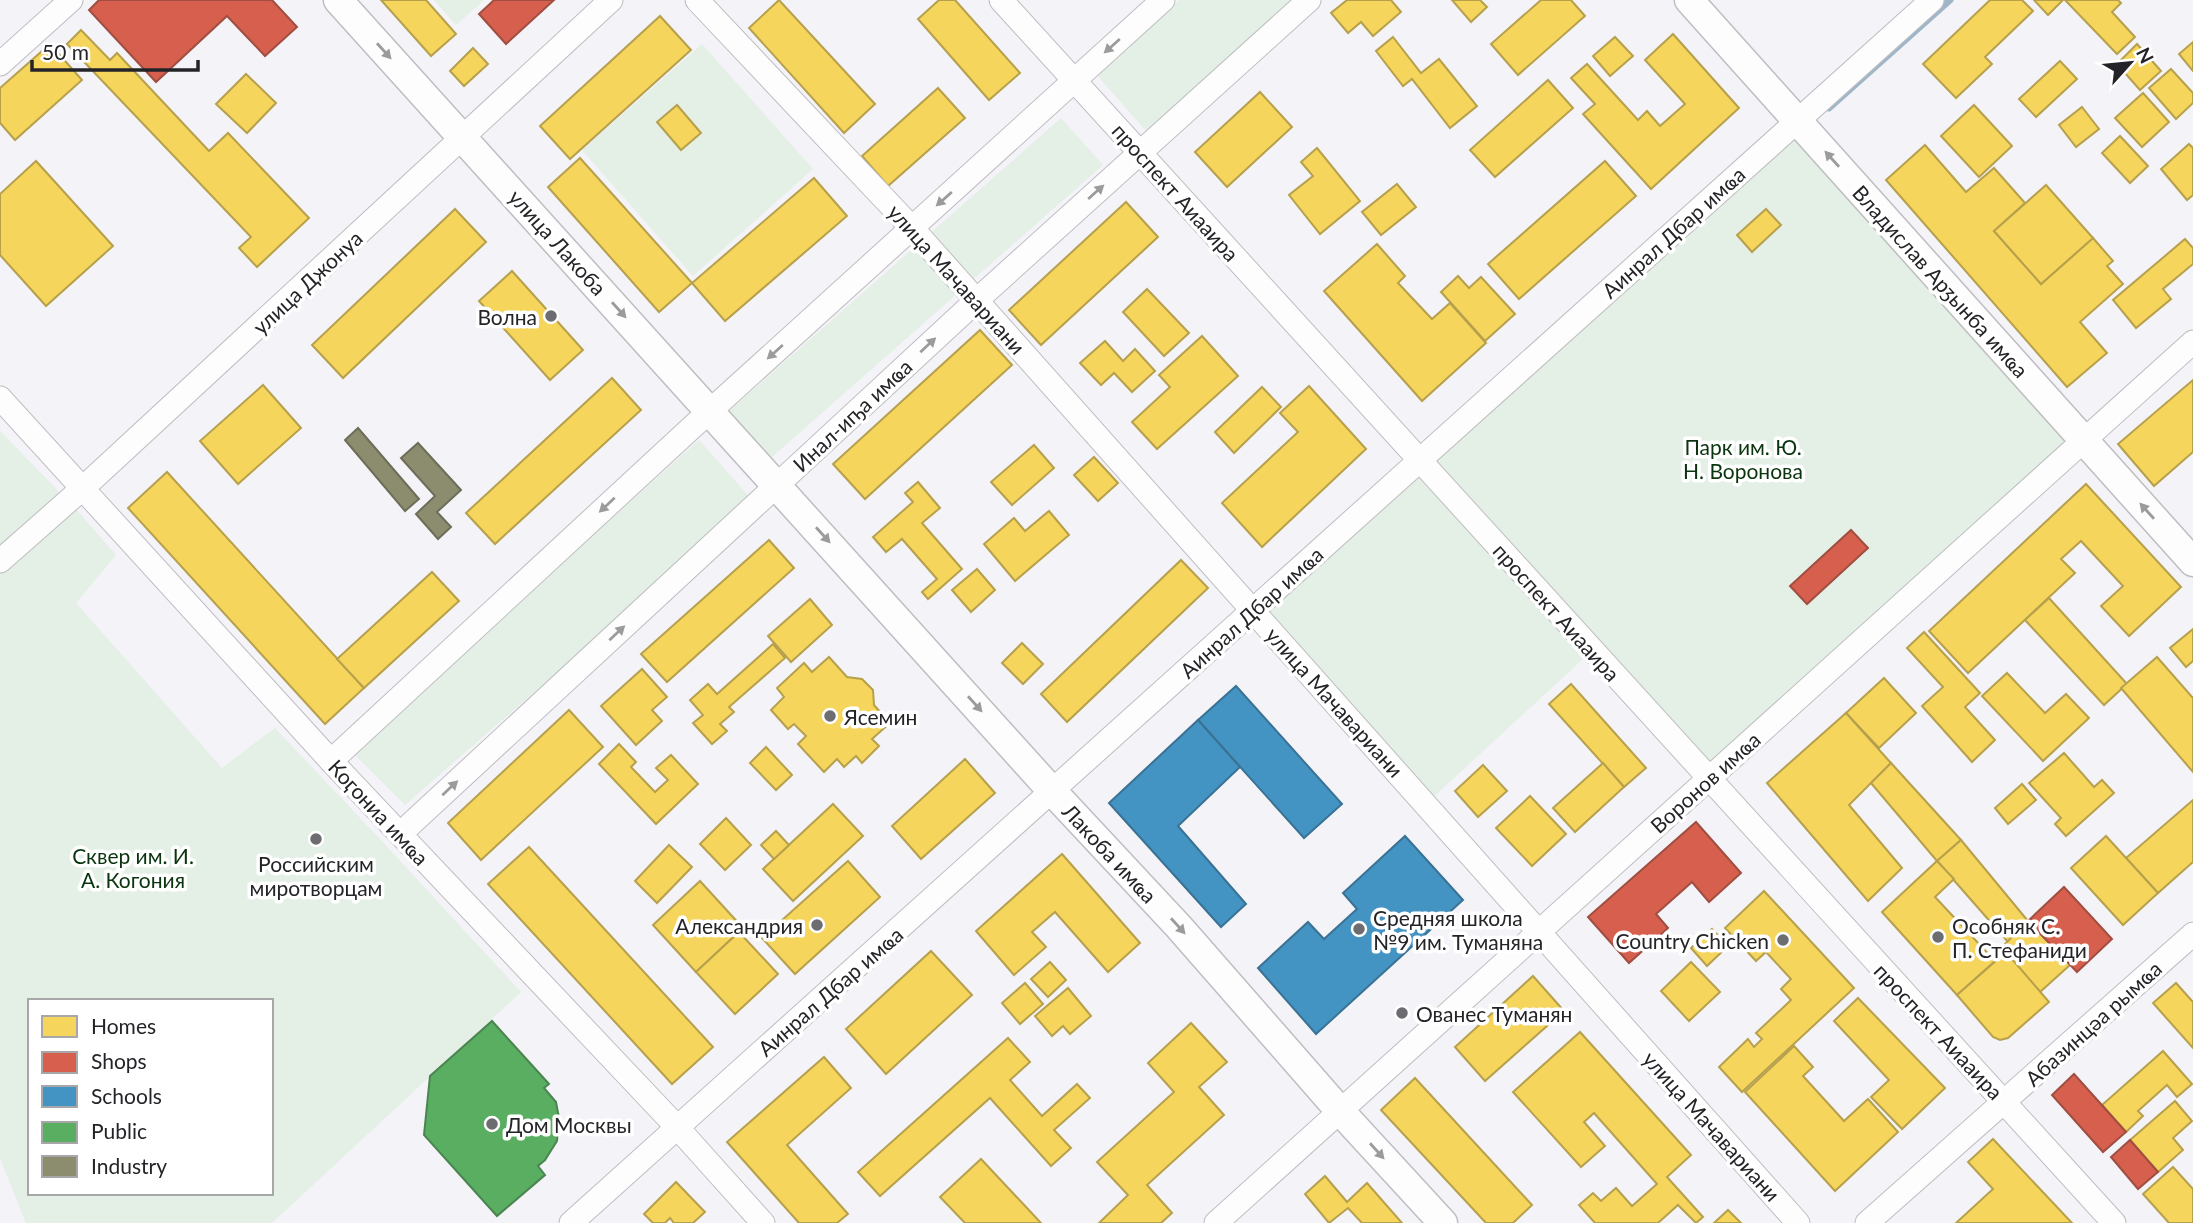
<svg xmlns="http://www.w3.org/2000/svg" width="2193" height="1223" font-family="Lato,sans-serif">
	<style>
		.green { fill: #e4efe6; fill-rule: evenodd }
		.homes { fill: #f6d55c; stroke: #b7a04c; stroke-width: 2 }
		.shops { fill: #d6604d; stroke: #a14e42; stroke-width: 2 }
		.schools { fill: #4393c3; stroke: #3a7294; stroke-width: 2 }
		.public { fill: #5aae61; stroke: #4a8550; stroke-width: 2 }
		.industry { fill: #8c8c6e; stroke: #6d6d59; stroke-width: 2 }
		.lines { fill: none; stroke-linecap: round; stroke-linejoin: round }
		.stream { stroke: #9eb6c8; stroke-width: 7 }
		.minor-casing { stroke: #bebec2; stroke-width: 25 }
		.major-casing { stroke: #bebec2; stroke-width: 31 }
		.minor { stroke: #fdfdfe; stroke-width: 23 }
		.major { stroke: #fdfdfe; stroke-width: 28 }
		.oneway { fill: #9b9b9e }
		.poi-dot { fill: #6c6c71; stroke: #fff; stroke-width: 2.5 }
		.labels { text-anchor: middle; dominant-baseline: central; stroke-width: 7; stroke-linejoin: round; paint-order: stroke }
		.street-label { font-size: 21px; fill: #242428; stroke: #fff }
		.poi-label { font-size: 21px; fill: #242428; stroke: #fff; text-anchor: start }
		.park-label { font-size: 21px; fill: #09340d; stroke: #fff }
	</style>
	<rect width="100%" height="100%" fill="#f3f3f8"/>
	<g class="green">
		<polygon points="434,0 484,0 456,25"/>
		<polygon points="1179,0 1295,0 1146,131 1096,74"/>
		<polygon points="702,44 813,169 693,276 582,150"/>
		<polygon points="1061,118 1103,165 763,465 722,417"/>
		<polygon points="1797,121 2083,440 1709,778 1419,460"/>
		<path d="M 0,431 L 75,508 L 116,555 L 76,603 L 222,768 L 275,728 L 379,838 L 521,992 L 272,1223 L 26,1223 L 0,1158 ZM 30,1001 L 271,1001 L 271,1193 L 30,1193 Z"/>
		<polygon points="699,440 753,501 405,805 352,752"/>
		<polygon points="1420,475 1583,659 1429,801 1265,614"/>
	</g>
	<g class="homes">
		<polygon points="381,0 426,0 456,34 431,56"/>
		<polygon points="779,0 875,104 844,133 749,28"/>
		<polygon points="939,0 955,0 1020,73 989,100 918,19"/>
		<polygon points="1347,0 1391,0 1401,12 1373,36 1361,22 1348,33 1331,13"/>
		<polygon points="1452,0 1480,0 1487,7 1471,22"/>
		<polygon points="1541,0 1571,0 1585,16 1518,75 1491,44"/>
		<polygon points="1990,0 2022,0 2033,11 1985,57 1992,64 1956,98 1923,64"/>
		<polygon points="2034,0 2063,0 2048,15"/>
		<polygon points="2065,0 2118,0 2121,3 2112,12 2135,37 2117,54"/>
		<polygon points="660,16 691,50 570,159 540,126"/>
		<polygon points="81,30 110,60 117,53 209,151 228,133 309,218 257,267 239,248 251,237 67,44"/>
		<polygon points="1673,34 1739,108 1651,189 1583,114 1595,104 1571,78 1587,64 1638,120 1647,111 1660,126 1685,104 1645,60"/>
		<polygon points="1393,37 1421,73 1439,59 1477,106 1450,128 1412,79 1403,86 1376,51"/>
		<polygon points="1615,37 1633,56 1610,76 1593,56"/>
		<polygon points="2193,42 2193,71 2179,54"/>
		<polygon points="50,44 82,80 15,140 0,123 0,88"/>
		<polygon points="2137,44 2161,71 2140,90 2117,64"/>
		<polygon points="473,48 488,64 464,86 450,71"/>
		<polygon points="2060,61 2077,79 2036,117 2019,99"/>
		<polygon points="2171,69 2193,93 2193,103 2176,119 2149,88"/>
		<polygon points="246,74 276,103 247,133 216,104"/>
		<polygon points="1548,80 1573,108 1495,177 1470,150"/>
		<polygon points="938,88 965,118 888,186 862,156"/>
		<polygon points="1260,92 1292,127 1227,187 1195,152"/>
		<polygon points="2143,93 2169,122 2142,147 2115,118"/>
		<polygon points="677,105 701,133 681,150 657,122"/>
		<polygon points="1974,105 2012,146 1979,177 1941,136"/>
		<polygon points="2082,107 2099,129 2076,147 2059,125"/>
		<polygon points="2120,136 2148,166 2130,183 2102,153"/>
		<polygon points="2189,144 2193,148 2193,195 2187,200 2161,169"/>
		<polygon points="1925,145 1966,192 1994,168 2025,203 1994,231 2041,284 2093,238 2113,261 2107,266 2123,284 2080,322 2107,353 2067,387 1886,180"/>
		<polygon points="1317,148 1360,201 1320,234 1289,195 1313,176 1301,162"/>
		<polygon points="580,158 692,283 659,312 548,187"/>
		<polygon points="36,161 113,246 46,306 0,255 0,194"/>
		<polygon points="1605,161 1636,196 1519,299 1488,264"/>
		<polygon points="814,178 847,216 725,321 692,283"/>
		<polygon points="1397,184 1416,207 1381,235 1362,212"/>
		<polygon points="2046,185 2093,238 2041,284 1994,231"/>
		<polygon points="1126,202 1158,237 1041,345 1009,310"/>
		<polygon points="455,209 486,242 343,378 312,345"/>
		<polygon points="1766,209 1781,225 1752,252 1737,235"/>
		<polygon points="2185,239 2193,248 2193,264 2163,289 2171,299 2136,328 2113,300"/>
		<polygon points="1377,244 1405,276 1398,283 1432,319 1450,303 1486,343 1422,401 1324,291"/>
		<polygon points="512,271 583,350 550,380 479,301"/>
		<polygon points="1458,276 1469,288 1481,277 1515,314 1485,341 1441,292"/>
		<polygon points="1147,289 1189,333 1164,356 1123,312"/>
		<polygon points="980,330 1012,365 865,499 833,464"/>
		<polygon points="1202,336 1238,376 1157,449 1132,422 1170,387 1159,375"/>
		<polygon points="1105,341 1123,361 1135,349 1155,371 1132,392 1114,373 1101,385 1080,363"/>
		<polygon points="612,378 641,410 495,544 466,513"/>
		<polygon points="2193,380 2193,452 2154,486 2118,444"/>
		<polygon points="263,385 301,428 238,484 200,441"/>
		<polygon points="1309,386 1366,449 1262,547 1222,503 1298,432 1280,413"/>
		<polygon points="1262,387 1281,407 1234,453 1215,432"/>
		<polygon points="1034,445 1054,468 1012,505 991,482"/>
		<polygon points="1094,457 1118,483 1098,501 1074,475"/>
		<polygon points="167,472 364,688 325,724 128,508"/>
		<polygon points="918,482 940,508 922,523 962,569 928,599 922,592 937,579 902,539 886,552 873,537 913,502 905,493"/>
		<polygon points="2086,484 2181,587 2129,636 2101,606 2123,586 2081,541 2061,559 2075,573 1968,673 1929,631"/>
		<polygon points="1049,511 1069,535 1015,581 984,544 1014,518 1025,531"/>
		<polygon points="769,540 794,568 667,682 641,654"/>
		<polygon points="1181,560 1208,588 1067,722 1041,694"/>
		<polygon points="977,569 995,590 971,612 952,590"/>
		<polygon points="432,572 459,601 364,688 337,659"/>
		<polygon points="2049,598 2127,684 2104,705 2025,620"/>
		<polygon points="810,599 832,625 791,662 768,636"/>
		<polygon points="2193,629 2193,661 2186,667 2170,648"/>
		<polygon points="1924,632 1980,693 1965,707 1995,740 1972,762 1922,706 1943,687 1907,648"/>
		<polygon points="1022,643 1043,664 1023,684 1002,663"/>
		<polygon points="773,644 785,658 729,707 734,712 720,724 727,731 712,744 693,723 703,715 690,700 708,684 717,694"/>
		<polygon points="829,657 847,677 862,679 873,690 874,705 890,723 872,739 879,746 862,763 856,756 844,767 837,759 824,772 798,744 806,736 794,724 788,729 771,710 784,697 777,688 804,663 812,672"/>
		<polygon points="2157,657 2193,698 2193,772 2121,688"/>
		<polygon points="642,669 667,697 652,710 662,721 636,745 601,706"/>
		<polygon points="2007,673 2045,713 2066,694 2089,718 2043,761 1982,696"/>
		<polygon points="1884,678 1916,713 1879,748 1846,713"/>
		<polygon points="1571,684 1646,768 1624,787 1549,704"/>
		<polygon points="569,710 603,747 481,860 448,823"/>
		<polygon points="1846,713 1891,763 1849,805 1902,868 1868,901 1767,783"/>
		<polygon points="619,744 636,762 631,767 655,792 668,780 656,768 671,755 698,784 656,824 599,764"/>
		<polygon points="766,747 792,775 776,790 750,763"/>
		<polygon points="2064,753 2094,787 2102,780 2114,793 2066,836 2055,824 2061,818 2029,783"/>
		<polygon points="965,759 995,793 921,859 892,826"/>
		<polygon points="1603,763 1624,787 1575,832 1553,808"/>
		<polygon points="1891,763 1961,840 1937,861 1871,783"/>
		<polygon points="1483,765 1507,791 1478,817 1455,791"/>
		<polygon points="2022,784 2036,800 2008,824 1995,808"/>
		<polygon points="1530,796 1566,834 1532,866 1496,828"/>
		<polygon points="2193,800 2193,862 2158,893 2126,858"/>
		<polygon points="833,804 863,836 793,901 763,869"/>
		<polygon points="726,818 751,845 725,870 700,844"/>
		<polygon points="776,831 789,845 774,859 761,845"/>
		<polygon points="2106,836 2158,893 2123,925 2071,868"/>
		<polygon points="1961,840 2028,921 2008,942 1937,861"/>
		<polygon points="669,845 692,867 657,903 635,881"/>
		<polygon points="529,847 713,1047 672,1084 488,884"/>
		<polygon points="1062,854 1140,943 1108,972 1055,912 1032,932 1046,947 1014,975 976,931"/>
		<polygon points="848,861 880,897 795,974 762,938"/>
		<polygon points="1937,861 1954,879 1935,897 1995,961 1957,995 1882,912"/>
		<polygon points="700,881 743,928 696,972 653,925"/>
		<polygon points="1764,891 1854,988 1742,1092 1719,1067 1748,1039 1754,1047 1762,1039 1756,1033 1791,1000 1781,989 1791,979 1766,952 1756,961 1725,928"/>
		<polygon points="2028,921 2070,965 2040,992 2001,948"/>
		<polygon points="1712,929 1728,946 1707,966 1691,948"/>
		<polygon points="739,932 778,974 735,1014 696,972"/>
		<polygon points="931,951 972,995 886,1074 846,1029"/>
		<polygon points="2006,952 2049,1002 2008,1038 2000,1040 1993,1037 1957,995"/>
		<polygon points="1050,962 1066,980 1048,997 1031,979"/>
		<polygon points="1691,962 1720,992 1689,1021 1661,991"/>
		<polygon points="1533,976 1564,1011 1485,1081 1455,1047"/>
		<polygon points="1025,983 1043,1004 1020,1024 1002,1003"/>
		<polygon points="2176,983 2193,1002 2193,1048 2153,1003"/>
		<polygon points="1068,988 1091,1016 1070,1034 1063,1026 1052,1036 1035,1016"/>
		<polygon points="1858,998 1945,1088 1902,1129 1871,1097 1889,1080 1834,1021"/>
		<polygon points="1191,1023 1227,1062 1199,1087 1224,1115 1147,1185 1172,1213 1161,1223 1099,1223 1128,1195 1097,1162 1174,1092 1148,1063"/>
		<polygon points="1580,1032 1691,1155 1667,1177 1703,1217 1696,1223 1678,1205 1658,1223 1595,1223 1579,1205 1593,1193 1601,1201 1616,1188 1632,1206 1657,1184 1594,1113 1584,1122 1605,1146 1581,1167 1513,1092"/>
		<polygon points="1008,1038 1030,1062 1010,1080 1042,1116 1077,1084 1090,1098 1054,1130 1071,1148 1051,1166 990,1098 880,1196 858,1172"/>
		<polygon points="1794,1046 1813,1067 1803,1076 1844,1121 1868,1099 1898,1132 1835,1191 1745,1092"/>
		<polygon points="2163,1051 2192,1084 2177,1097 2167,1085 2138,1111 2143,1116 2126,1132 2102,1105"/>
		<polygon points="824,1057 851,1088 787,1145 848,1214 837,1223 799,1223 727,1142"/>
		<polygon points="1415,1078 1532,1205 1513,1223 1486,1223 1381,1110"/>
		<polygon points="2175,1101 2192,1121 2173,1138 2183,1150 2158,1172 2130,1140"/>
		<polygon points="1993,1139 2072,1223 1956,1223 1993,1189 1968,1162"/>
		<polygon points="981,1159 1041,1223 965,1223 940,1197"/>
		<polygon points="2173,1167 2193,1189 2193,1223 2169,1223 2143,1194"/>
		<polygon points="1325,1176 1347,1202 1367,1183 1402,1223 1362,1223 1348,1208 1329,1223 1305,1194"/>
		<polygon points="676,1182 705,1212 693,1223 674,1223 670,1218 665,1223 653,1223 644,1214"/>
		<polygon points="1728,1210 1741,1223 1714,1223"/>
	</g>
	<g class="shops">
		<polygon points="99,0 272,0 297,27 265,56 227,16 156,82 89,10"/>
		<polygon points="494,0 554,0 506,44 479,14"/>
		<polygon points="1851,530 1868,548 1807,604 1790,586"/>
		<polygon points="1696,822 1741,873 1709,902 1692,882 1656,914 1668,928 1629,963 1588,917"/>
		<polygon points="2064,887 2112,939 2077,972 2028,921"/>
		<polygon points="2074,1074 2126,1132 2103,1152 2052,1095"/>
		<polygon points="2130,1140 2158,1172 2138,1189 2111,1157"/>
	</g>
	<g class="schools">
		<polygon points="1236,686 1342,804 1304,838 1198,720"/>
		<polygon points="1198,720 1240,767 1178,826 1246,904 1221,927 1109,803"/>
		<polygon points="1405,836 1463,900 1316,1034 1258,968 1308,922 1324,939 1357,909 1343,893"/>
	</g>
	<polygon class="public" points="492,1021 549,1084 544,1088 556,1102 559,1118 557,1141 545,1160 538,1166 545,1175 497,1216 424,1135 430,1076"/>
	<g class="industry">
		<polygon points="358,428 419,499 405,511 345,440"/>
		<polygon points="418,443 461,490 437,512 451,527 438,539 416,514 435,496 401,458"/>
	</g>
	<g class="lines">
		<polyline class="stream" points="1829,108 1950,0"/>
		<defs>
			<g id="minor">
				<polyline points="697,0 912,228 1798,1223"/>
				<polyline points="1001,0 2114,1223"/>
				<polyline points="0,64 71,0"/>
				<polyline points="0,398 331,761 676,1126 763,1223"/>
				<polyline points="0,561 83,488 611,0"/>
				<polyline points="331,761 689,430 1163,0"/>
				<polyline points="400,834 977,300 1309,0"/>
				<polyline points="571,1223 1932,0"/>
				<polyline points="1216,1223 2193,342"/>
				<polyline points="1867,1223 2193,934"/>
			</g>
			<g id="major">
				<polyline points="338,0 1052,791 1179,927 1340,1111 1443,1223"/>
				<polyline points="1689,0 2193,562"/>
			</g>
		</defs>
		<use href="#minor" class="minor-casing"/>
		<use href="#major" class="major-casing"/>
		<use href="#minor" class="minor"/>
		<use href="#major" class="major"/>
	</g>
	<defs><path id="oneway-solid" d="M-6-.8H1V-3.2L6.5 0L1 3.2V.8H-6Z" transform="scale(1.75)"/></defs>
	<g class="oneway">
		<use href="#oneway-solid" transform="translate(1112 46) rotate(138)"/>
		<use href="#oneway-solid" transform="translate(384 51) rotate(48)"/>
		<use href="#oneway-solid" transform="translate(1832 159) rotate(-132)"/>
		<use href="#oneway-solid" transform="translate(1096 192) rotate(-42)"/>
		<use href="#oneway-solid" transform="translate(944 199) rotate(138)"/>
		<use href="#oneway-solid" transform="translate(619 310) rotate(48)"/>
		<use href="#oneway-solid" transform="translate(928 345) rotate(-43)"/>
		<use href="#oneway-solid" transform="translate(775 352) rotate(138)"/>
		<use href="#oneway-solid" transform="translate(607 505) rotate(137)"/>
		<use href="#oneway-solid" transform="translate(2147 511) rotate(-132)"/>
		<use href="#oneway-solid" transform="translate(823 535) rotate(48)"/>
		<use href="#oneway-solid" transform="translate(617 633) rotate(-43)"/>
		<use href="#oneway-solid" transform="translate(975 704) rotate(48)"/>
		<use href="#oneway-solid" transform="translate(450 788) rotate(-43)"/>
		<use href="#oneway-solid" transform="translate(1178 926) rotate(48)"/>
		<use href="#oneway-solid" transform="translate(1377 1151) rotate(48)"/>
	</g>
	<g class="poi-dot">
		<circle cx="551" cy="316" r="7"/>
		<circle cx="830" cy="716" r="7"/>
		<circle cx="316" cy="839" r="7"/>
		<circle cx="817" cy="925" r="7"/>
		<circle cx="1359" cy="929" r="7"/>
		<circle cx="1938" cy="937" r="7"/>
		<circle cx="1783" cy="940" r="7"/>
		<circle cx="1402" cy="1013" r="7"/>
		<circle cx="492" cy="1124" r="7"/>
	</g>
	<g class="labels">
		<g class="street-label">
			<text transform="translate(1176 192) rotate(48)">проспект Аиааира</text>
			<text transform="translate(1673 232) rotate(-42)">Аинрал Дбар имҩа</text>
			<text transform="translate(558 242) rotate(48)">улица Лакоба</text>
			<text transform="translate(957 279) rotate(48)">улица Мачавариани</text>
			<text transform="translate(1941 281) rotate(48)">Владислав Арӡынба имҩа</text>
			<text transform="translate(307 282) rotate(-43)">улица Джонуа</text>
			<text transform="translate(852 415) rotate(-43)">Инал-иҧа имҩа</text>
			<text transform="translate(1251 612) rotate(-42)">Аинрал Дбар имҩа</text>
			<text transform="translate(1557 612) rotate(48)">проспект Аиааира</text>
			<text transform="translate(1335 702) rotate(48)">улица Мачавариани</text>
			<text transform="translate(1705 782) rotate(-42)">Воронов имҩа</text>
			<text transform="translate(379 812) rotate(47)">Коӷониа имҩа</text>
			<text transform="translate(1110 853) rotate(47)">Лакоба имҩа</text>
			<text transform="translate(830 991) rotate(-41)">Аинрал Дбар имҩа</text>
			<text transform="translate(2093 1023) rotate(-42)">Абазинцәа рымҩа</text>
			<text transform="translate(1939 1031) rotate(47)">проспект Аиааира</text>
			<text transform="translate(1712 1126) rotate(48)">улица Мачавариани</text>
		</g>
		<g class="poi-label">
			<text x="537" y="316" text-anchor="end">Волна</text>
			<text x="844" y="716">Ясемин</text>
			<text x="316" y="863" text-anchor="middle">Российским<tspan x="316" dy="24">миротворцам</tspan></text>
			<text x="1373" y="917">Средняя школа<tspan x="1373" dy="24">№9 им. Туманяна</tspan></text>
			<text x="803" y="925" text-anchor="end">Александрия</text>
			<text x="1952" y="925">Особняк С.<tspan x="1952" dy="24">П. Стефаниди</tspan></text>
			<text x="1769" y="940" text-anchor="end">Country Chicken</text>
			<text x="1416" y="1013">Ованес Туманян</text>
			<text x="506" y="1124">Дом Москвы</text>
		</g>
		<g class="park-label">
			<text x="1743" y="446">Парк им. Ю.<tspan x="1743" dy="24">Н. Воронова</tspan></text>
			<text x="133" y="855">Сквер им. И.<tspan x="133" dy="24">А. Когония</tspan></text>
		</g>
	</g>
	<rect x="28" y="999" width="245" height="196" fill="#ffffff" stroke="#a7a7a9" stroke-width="2"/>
	<rect x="42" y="1016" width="35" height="21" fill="#f6d55c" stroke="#a7a7a9" stroke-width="2"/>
	<text x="91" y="1034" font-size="21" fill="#242428">Homes</text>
	<rect x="42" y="1052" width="35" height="21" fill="#d6604d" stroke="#a7a7a9" stroke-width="2"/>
	<text x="91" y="1069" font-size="21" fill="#242428">Shops</text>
	<rect x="42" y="1086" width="35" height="21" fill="#4393c3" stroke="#a7a7a9" stroke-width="2"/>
	<text x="91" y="1104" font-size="21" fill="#242428">Schools</text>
	<rect x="42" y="1122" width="35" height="21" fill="#5aae61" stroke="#a7a7a9" stroke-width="2"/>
	<text x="91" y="1139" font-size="21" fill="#242428">Public</text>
	<rect x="42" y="1156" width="35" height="21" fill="#8c8c6e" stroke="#a7a7a9" stroke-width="2"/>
	<text x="91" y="1174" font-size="21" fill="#242428">Industry</text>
	<g transform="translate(2130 63) rotate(63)" stroke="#ffffff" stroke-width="5" paint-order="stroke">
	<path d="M0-5L12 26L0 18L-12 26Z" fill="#242428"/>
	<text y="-10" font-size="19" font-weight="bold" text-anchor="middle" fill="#242428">N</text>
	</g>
	<path d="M32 60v10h166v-10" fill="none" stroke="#242428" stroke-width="3.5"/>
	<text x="42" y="60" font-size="21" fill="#242428" stroke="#ffffff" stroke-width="5" paint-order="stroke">50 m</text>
</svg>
